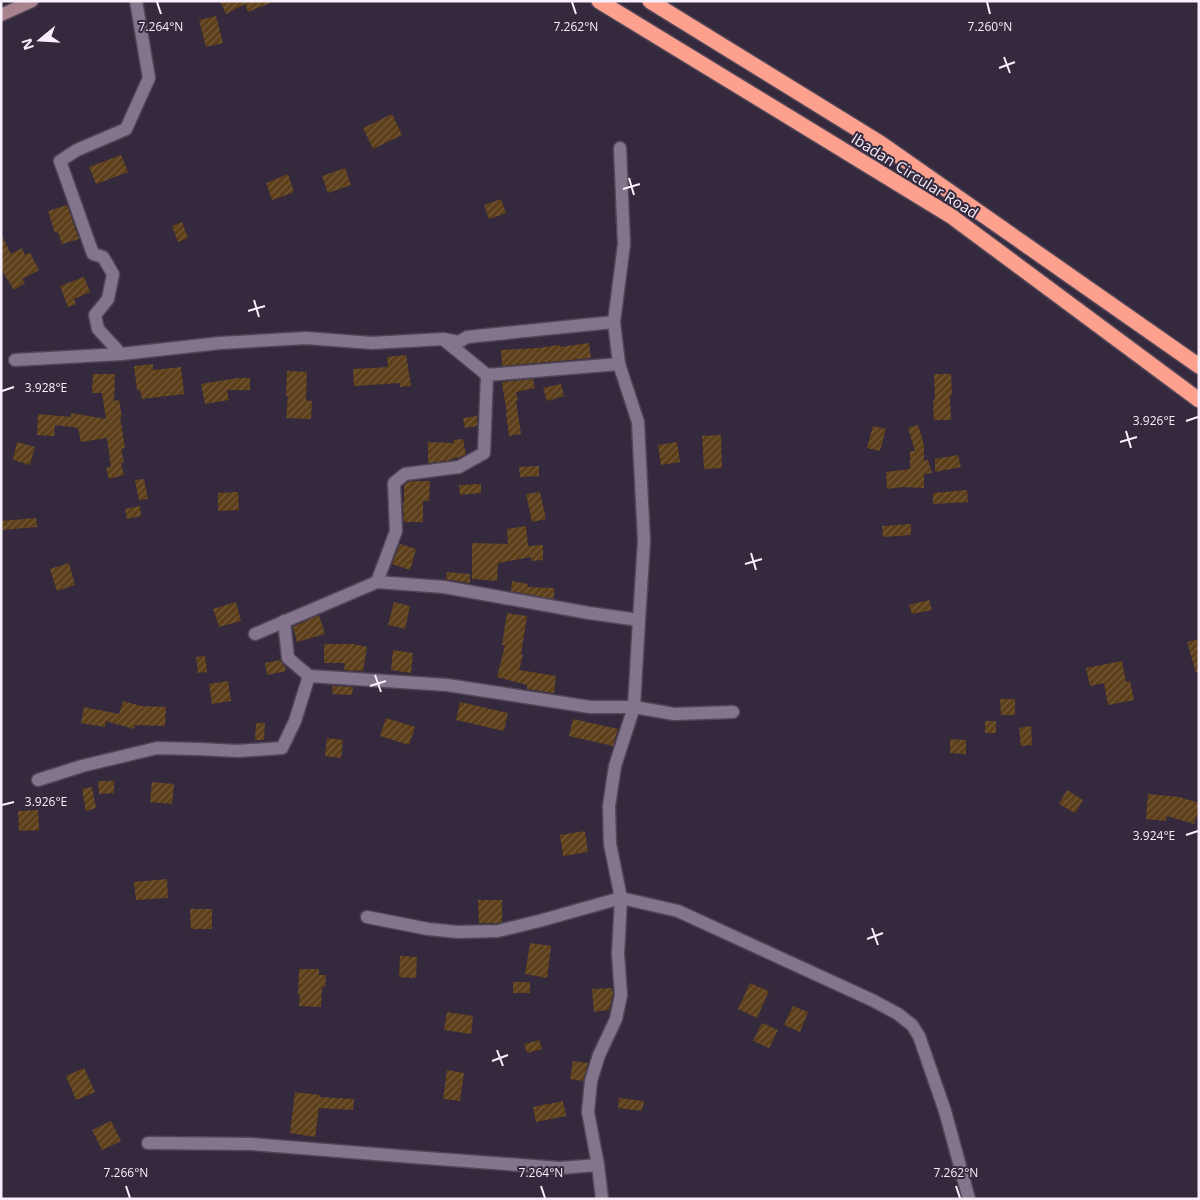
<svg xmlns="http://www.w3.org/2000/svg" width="1200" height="1200" font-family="'Open Sans',sans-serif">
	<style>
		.building { fill: url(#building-hatch) }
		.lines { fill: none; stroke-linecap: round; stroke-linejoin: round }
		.street-casing { stroke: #514657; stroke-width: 15 }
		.secondary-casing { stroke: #514657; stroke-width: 15 }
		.highway-casing { stroke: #514657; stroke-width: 18 }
		.street { stroke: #83758c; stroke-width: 12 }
		.secondary { stroke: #a8828d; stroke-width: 12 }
		.highway { stroke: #fea08e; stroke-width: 15 }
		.ticks { fill: none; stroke: #f7effc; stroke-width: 2 }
		.labels { text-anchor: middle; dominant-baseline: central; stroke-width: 4; stroke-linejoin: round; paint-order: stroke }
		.street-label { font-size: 15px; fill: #f7effc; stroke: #35293d }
		.ticks-label { font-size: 12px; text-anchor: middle; fill: #f7effc; stroke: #35293d; stroke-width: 4; stroke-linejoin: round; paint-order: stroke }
	</style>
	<defs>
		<pattern id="building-hatch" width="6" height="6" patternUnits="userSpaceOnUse" patternTransform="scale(1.25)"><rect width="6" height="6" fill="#5d3f1a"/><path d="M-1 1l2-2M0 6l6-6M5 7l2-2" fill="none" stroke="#755b3c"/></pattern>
	</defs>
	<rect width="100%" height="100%" fill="#35293d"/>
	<g class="building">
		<polygon points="220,1 273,1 273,2 248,12 245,4 226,14"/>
		<polygon points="216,16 223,43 206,47 199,20"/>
		<polygon points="392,114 402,135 373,149 363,128"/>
		<polygon points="121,155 128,172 96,184 89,167"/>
		<polygon points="345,168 351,185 328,193 322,176"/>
		<polygon points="288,174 294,192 272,200 266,183"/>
		<polygon points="501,199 506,213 489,219 484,205"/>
		<polygon points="67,205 79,239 62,244 58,232 55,233 48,211"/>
		<polygon points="182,222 188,238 178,242 172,226"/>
		<polygon points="1,234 11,254 22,248 25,255 30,253 39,270 22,279 25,283 14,290 1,269"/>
		<polygon points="84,277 90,292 74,299 76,304 68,307 60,286"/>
		<polygon points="589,343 591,358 502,366 501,350 538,348 560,345 560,347"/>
		<polygon points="406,355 411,386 400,387 400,383 354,386 353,369 388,367 387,357"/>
		<polygon points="153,364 153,370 181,367 184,394 142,399 140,390 137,390 134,366"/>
		<polygon points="287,371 307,372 306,400 312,401 311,419 286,418 288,396 286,396"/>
		<polygon points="93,374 115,374 114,401 119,400 122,417 120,417 125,448 121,449 124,462 121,463 124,475 109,479 106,468 111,467 107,438 81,442 78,428 55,425 54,436 37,435 38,414 71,417 71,413 106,419 102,393 92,393"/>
		<polygon points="934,374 951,374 952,395 950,395 951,420 934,420 933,400 935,400"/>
		<polygon points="238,378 250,378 250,390 227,390 229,400 205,404 201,384"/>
		<polygon points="533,379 535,388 516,392 518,400 516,401 521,434 509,436 506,412 507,412 502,384 503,382"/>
		<polygon points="561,384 564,396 547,401 543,388"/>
		<polygon points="477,416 477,426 465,428 463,418"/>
		<polygon points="918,425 924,445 924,461 928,460 932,473 924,474 924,488 903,487 887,489 886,472 910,469 910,451 915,451 908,428"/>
		<polygon points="873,426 886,429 880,451 867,448"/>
		<polygon points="721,435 722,468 704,469 702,436"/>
		<polygon points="463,439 466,454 460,457 451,459 451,460 428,463 428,442 454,443 453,440"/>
		<polygon points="17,442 35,447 30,465 13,460"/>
		<polygon points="677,442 680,462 661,465 658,445"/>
		<polygon points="958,455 961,467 935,472 935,459"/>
		<polygon points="539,466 539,476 520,477 519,467"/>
		<polygon points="144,479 148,499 139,500 135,480"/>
		<polygon points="416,481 430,481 429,501 423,501 423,522 404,522 403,503 404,503 404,485 408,482"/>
		<polygon points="481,484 481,493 460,495 459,485"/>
		<polygon points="967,490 968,502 933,504 933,493"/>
		<polygon points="238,492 239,510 218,511 218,493"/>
		<polygon points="540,492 546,519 532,522 526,494"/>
		<polygon points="140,506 141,516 127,519 125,509"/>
		<polygon points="36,518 37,527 2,530 1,521"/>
		<polygon points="911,524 911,535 883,537 882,526"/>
		<polygon points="526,526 528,546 543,545 543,560 531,561 531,557 498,563 497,581 472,579 472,543 508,544 507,529"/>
		<polygon points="400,544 416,549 410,570 392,564"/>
		<polygon points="69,563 75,585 57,591 50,569"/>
		<polygon points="447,572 470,574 470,583 446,579"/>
		<polygon points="512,581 528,584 527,587 554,588 554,599 511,591"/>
		<polygon points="929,600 932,610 912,614 909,605"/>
		<polygon points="236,602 241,621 219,627 213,609"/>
		<polygon points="394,602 410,606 405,629 388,625"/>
		<polygon points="507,613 527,616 521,654 523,655 519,670 556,676 554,693 527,689 527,685 497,677 505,645 502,645"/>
		<polygon points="319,615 325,634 297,642 293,627"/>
		<polygon points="1199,639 1199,672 1196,673 1187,642"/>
		<polygon points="324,644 353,644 367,647 363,671 355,670 354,671 344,670 345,663 324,663"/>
		<polygon points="393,650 413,653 411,673 391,670"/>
		<polygon points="205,656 207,672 198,673 196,657"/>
		<polygon points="280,660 285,667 286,671 267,675 265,663"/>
		<polygon points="1122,661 1126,682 1130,681 1134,700 1108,705 1104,683 1090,686 1086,668"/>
		<polygon points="228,681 231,701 212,704 209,684"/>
		<polygon points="333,686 353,687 352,695 332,694"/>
		<polygon points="1000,699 1015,699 1015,715 1001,715"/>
		<polygon points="123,701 141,706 166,707 165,726 135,725 134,729 106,721 105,727 81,723 84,707 119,714"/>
		<polygon points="460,702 508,713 504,731 456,720"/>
		<polygon points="386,718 415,727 409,745 380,736"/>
		<polygon points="573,719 618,729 613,746 569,736"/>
		<rect x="985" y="721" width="11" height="12"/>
		<polygon points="256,723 265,723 264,740 255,740"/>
		<polygon points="1031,726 1032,745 1021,746 1019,728"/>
		<polygon points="327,738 343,740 341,758 325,756"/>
		<polygon points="950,739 966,740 966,754 950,753"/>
		<polygon points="98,781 114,781 114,793 99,794"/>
		<polygon points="152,782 174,784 172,804 150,802"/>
		<polygon points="92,787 96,808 86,811 82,789"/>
		<polygon points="1067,790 1083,800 1075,813 1059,804"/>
		<polygon points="1148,794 1179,797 1199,803 1199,808 1194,824 1167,816 1166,821 1146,819"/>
		<polygon points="38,810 39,830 19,831 18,811"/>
		<polygon points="585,831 588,852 563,856 560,835"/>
		<polygon points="167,879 168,898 136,900 134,882"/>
		<polygon points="478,900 502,900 502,922 497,923 479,923"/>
		<polygon points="190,909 212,909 212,929 191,929"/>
		<polygon points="530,943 551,946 547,978 525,974"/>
		<polygon points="400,956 417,957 416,978 399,977"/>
		<polygon points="299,969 319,969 319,975 326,975 325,987 322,987 321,1007 299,1006 300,995 298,995"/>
		<rect x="513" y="982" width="17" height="11"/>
		<polygon points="750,983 769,991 757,1018 738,1009"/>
		<polygon points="612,988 613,994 609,1010 594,1012 592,989"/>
		<polygon points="793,1006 808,1012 800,1032 784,1025"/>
		<polygon points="447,1012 473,1016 471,1034 444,1030"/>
		<polygon points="762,1023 778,1030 769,1048 753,1041"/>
		<polygon points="539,1040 542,1049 527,1053 524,1044"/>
		<polygon points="573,1061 588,1063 583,1081 570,1079"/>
		<polygon points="84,1068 95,1092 76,1100 66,1076"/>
		<polygon points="447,1070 464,1073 460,1101 443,1099"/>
		<polygon points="295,1092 320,1095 320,1097 354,1099 353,1110 319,1108 315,1137 290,1133"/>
		<polygon points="619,1098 644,1101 642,1111 618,1108"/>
		<polygon points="563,1101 566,1116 536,1122 533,1107"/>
		<polygon points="111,1121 121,1141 102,1150 92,1130"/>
	</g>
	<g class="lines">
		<defs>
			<g id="street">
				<polyline points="444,339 459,342 467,337 614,322"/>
				<polyline points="121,354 98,329 95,315 108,299 113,274 103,257 93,254 60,161 77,150 126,129 149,78 136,1"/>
				<polyline points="15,360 121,354 220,343 306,338 372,343 443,339 487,375 619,364"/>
				<polyline points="377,582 396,531 394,483 405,474 459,467 484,453 487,375"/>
				<polyline points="284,621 288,658 309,676 447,685 590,707 634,707 639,620"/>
				<polyline points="255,634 377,582 444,587 589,613 639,620 644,541 638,422 619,364 614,322 624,244 620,148"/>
				<polyline points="38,780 82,766 157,748 198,749 238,751 282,748 295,721 309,676"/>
				<polyline points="367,917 428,929 458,932 498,931 539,921 621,898 678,911 874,1001 898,1014 912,1025 919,1036 945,1111 969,1199"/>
				<polyline points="148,1143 252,1144 412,1157 560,1168 598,1165"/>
				<polyline points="602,1199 598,1165 588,1112 591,1081 599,1055 616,1019 621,995 618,954 621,898 610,844 609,806 615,766 634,707 674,714 733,712"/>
			</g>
			<polyline id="secondary" points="1,15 32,1"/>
			<g id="highway">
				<polyline points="599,1 951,216 1199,400"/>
				<polyline points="650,1 880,143 1199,366"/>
			</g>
		</defs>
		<use href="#street" class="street-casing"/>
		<use href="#secondary" class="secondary-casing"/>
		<use href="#highway" class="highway-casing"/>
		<use href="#street" class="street"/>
		<use href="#secondary" class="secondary"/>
		<use href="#highway" class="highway"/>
	</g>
	<path class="ticks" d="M 157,2 L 161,14M 572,2 L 576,14M 987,2 L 990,14M 1004,57 L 1010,73M 999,68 L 1015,62M 629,178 L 634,195M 623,189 L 640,184M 254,300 L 259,317M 248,311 L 265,306M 2,391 L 14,387M 1186,421 L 1198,417M 1126,431 L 1131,448M 1120,442 L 1137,437M 751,553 L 756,570M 745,564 L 762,559M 375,675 L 381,692M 370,686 L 386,681M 2,805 L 14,802M 1186,835 L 1198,831M 872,928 L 878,945M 867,939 L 883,933M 497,1050 L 503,1066M 492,1061 L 508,1055M 126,1186 L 130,1198M 541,1186 L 545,1198M 956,1186 L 960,1198"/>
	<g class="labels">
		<g class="street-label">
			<text transform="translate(915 175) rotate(32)">Ibadan Circular Road</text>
		</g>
	</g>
	<g class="ticks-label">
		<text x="161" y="31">7.264°N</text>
		<text x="576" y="31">7.262°N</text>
		<text x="990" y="31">7.260°N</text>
		<text x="46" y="392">3.928°E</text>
		<text x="1154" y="425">3.926°E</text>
		<text x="46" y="806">3.926°E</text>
		<text x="1154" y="840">3.924°E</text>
		<text x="126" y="1177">7.266°N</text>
		<text x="541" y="1177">7.264°N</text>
		<text x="956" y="1177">7.262°N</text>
	</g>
	<rect width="1200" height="1200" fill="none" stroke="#f7effc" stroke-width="5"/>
	<g transform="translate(40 40) rotate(252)" stroke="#35293d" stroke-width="4" paint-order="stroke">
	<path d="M0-4L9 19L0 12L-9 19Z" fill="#f7effc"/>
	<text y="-8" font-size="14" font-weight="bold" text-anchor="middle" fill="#f7effc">N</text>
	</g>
</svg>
